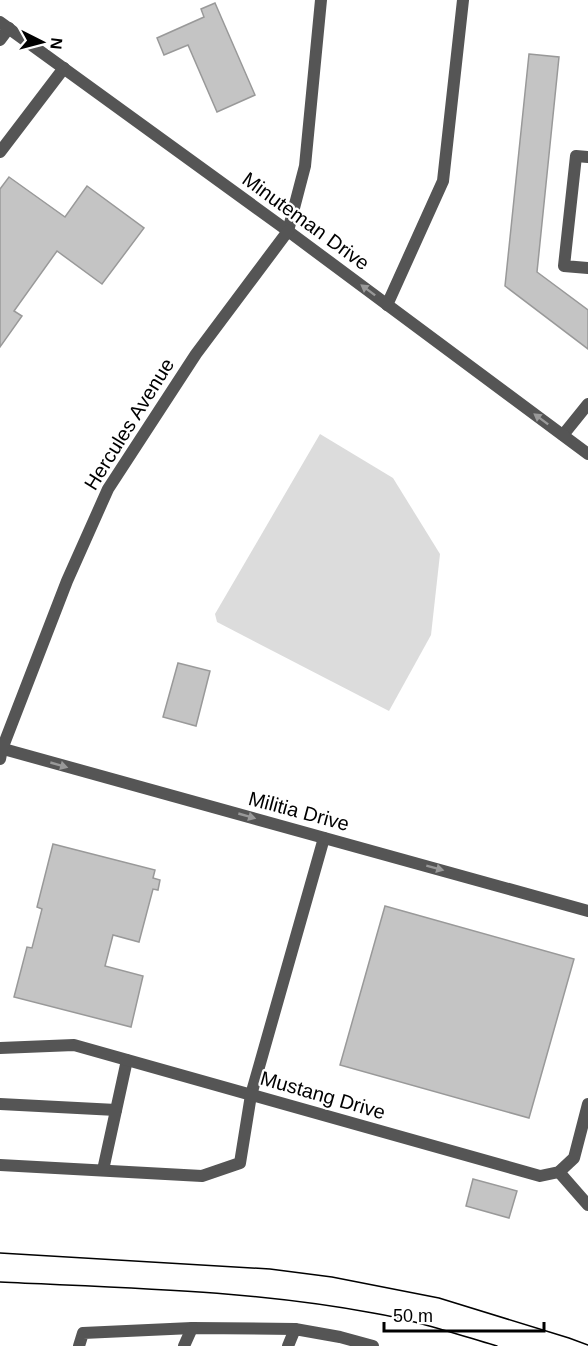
<svg xmlns="http://www.w3.org/2000/svg" width="588" height="1346" font-family="Helvetica,sans-serif">
	<style>
		.garden { fill: #dcdcdc }
		.building { fill: #c4c4c4; stroke: #999; stroke-width: 1.5 }
		.lines { fill: none; stroke-linecap: round; stroke-linejoin: round }
		.service { stroke: #555; stroke-width: 12 }
		.minor { stroke: #555; stroke-width: 12 }
		.tram { stroke: #000; stroke-width: 1.5 }
		.oneway { fill: #999 }
		.labels { text-anchor: middle; dominant-baseline: central; stroke-width: 4.5; stroke-linejoin: round; paint-order: stroke }
		.street-label { font-size: 20px; fill: #000; stroke: #fff }
	</style>
	<rect width="100%" height="100%" fill="#fff"/>
	<polygon class="garden" points="320,434 393,478 440,554 431,635 389,711 217,622 215,614"/>
	<g class="building">
		<polygon points="215,3 255,95 217,112 188,45 164,55 157,38 204,17 201,9"/>
		<polygon points="529,54 559,57 537,272 588,310 588,349 505,286"/>
		<polygon points="9,177 65,217 87,186 144,228 102,284 57,251 14,311 22,316 0,347 0,189"/>
		<polygon points="178,663 210,671 196,726 163,717"/>
		<polygon points="53,844 155,870 153,878 160,880 158,890 153,889 139,942 113,935 105,966 143,976 131,1027 14,997 27,947 32,948 42,909 37,907"/>
		<polygon points="385,906 574,959 529,1118 340,1065"/>
		<polygon points="473,1179 517,1191 509,1218 466,1206"/>
	</g>
	<g class="lines">
		<g class="service">
			<polyline points="0,40 9,28"/>
			<polyline points="0,152 64,68"/>
			<polyline points="588,157 576,156 564,266 588,268"/>
			<polyline points="288,231 305,166 321,0"/>
			<polyline points="387,305 443,181 463,0"/>
			<polyline points="563,435 588,404"/>
			<polyline points="0,1104 116,1110"/>
			<polyline points="0,1165 202,1176 240,1163 251,1095 324,838"/>
			<polyline points="103,1170 127,1060"/>
			<polyline points="559,1172 588,1205"/>
			<polyline points="79,1346 83,1333 192,1328 295,1329"/>
			<polyline points="184,1346 192,1328"/>
			<polyline points="288,1346 295,1329 340,1337 373,1346"/>
		</g>
		<g class="minor">
			<polyline points="0,22 288,231 588,454"/>
			<polyline points="0,748 588,911"/>
			<polyline points="0,759 2,749 67,581 108,489 196,354 288,231"/>
			<polyline points="0,1048 74,1045 540,1176 559,1172 574,1158 588,1104"/>
		</g>
		<g class="tram">
			<polyline points="0,1253 270,1269 332,1277 439,1298 569,1338 588,1345"/>
			<path d="M 0,1282 C 125,1288 250,1290 373,1313 C 415,1320 456,1334 497,1346"/>
		</g>
	</g>
	<defs><path id="oneway-solid" d="M-6-.8H1V-3.2L6.5 0L1 3.2V.8H-6Z" transform="scale(1.5)"/></defs>
	<g class="oneway">
		<use href="#oneway-solid" transform="translate(368 290) rotate(-143)"/>
		<use href="#oneway-solid" transform="translate(541 419) rotate(-143)"/>
		<use href="#oneway-solid" transform="translate(59 765) rotate(16)"/>
		<use href="#oneway-solid" transform="translate(247 816) rotate(16)"/>
		<use href="#oneway-solid" transform="translate(435 868) rotate(15)"/>
	</g>
	<g class="labels">
		<g class="street-label">
			<text transform="translate(306 221) rotate(36)">Minuteman Drive</text>
			<text transform="translate(129 424) rotate(-58)">Hercules Avenue</text>
			<text transform="translate(299 811) rotate(15)">Militia Drive</text>
			<text transform="translate(323 1095) rotate(16)">Mustang Drive</text>
		</g>
	</g>
	<g transform="translate(42 42) rotate(96)" stroke="#ffffff" stroke-width="4.5" paint-order="stroke">
	<path d="M0-4.5L10 22L0 15L-10 22Z" fill="#000000"/>
	<text y="-9" font-size="16" font-weight="bold" text-anchor="middle" fill="#000000">N</text>
	</g>
	<path d="M384 1322v9h160v-9" fill="none" stroke="#000000" stroke-width="3"/>
	<text x="393" y="1322" font-size="18" fill="#000000" stroke="#ffffff" stroke-width="4.5" paint-order="stroke">50 m</text>
</svg>
